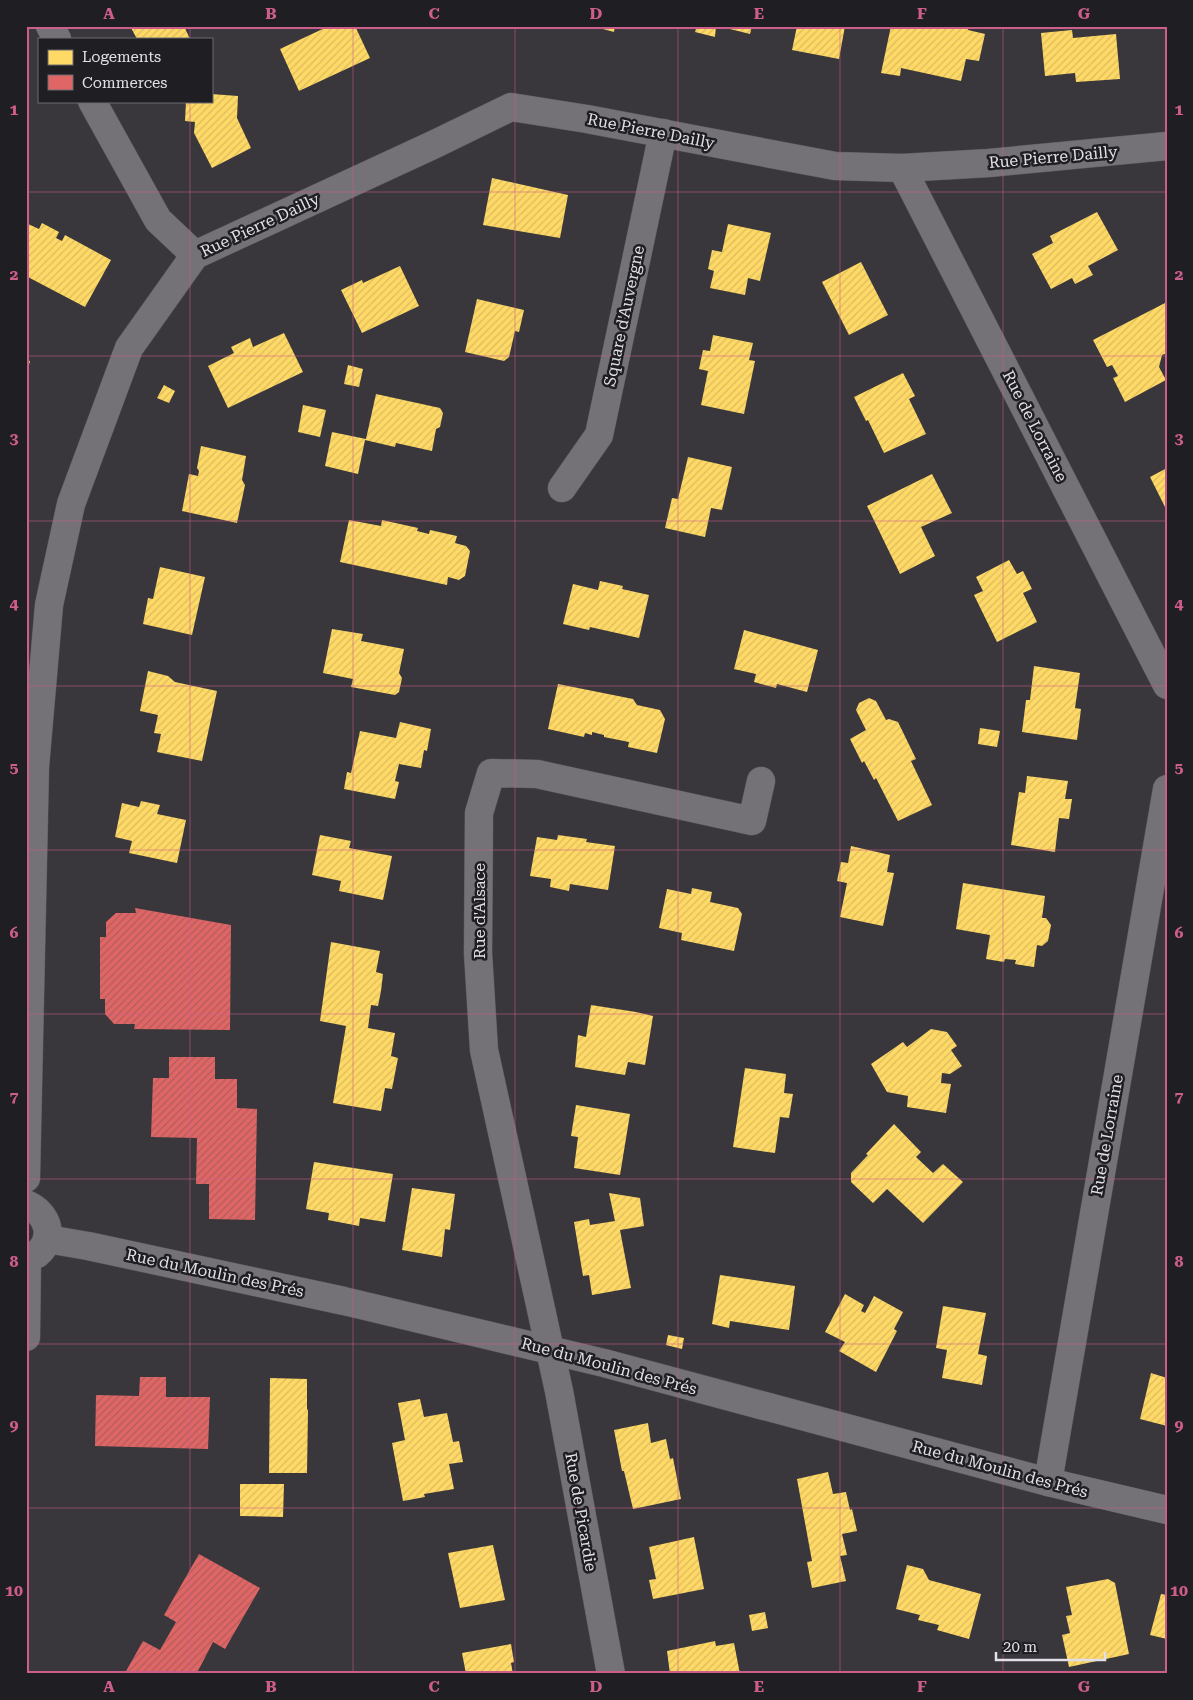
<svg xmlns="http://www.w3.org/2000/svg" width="1193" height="1700" font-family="'Roboto Serif',serif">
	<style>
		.homes { fill: url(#homes-hatch) }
		.shops { fill: url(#shops-hatch) }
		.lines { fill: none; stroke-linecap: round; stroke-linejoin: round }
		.minor-casing { stroke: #58565a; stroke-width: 29 }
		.minor { stroke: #747276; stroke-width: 28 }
		.grid { fill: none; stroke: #cd5e8c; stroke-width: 1; stroke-opacity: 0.55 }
		.labels { text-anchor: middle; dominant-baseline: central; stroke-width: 5; stroke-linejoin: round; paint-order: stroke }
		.street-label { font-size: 16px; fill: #e2e0e6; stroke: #1f1e22 }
		.neatline { fill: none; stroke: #cd5e8c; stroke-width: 2 }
		.grid-label { font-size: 16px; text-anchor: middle; font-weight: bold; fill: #cd5e8c }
	</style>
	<defs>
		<pattern id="homes-hatch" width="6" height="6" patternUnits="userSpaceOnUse" patternTransform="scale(1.25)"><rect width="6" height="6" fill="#ffd966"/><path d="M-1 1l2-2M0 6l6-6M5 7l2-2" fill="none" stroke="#dabb5f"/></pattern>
		<pattern id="shops-hatch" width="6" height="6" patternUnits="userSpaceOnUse" patternTransform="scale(1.25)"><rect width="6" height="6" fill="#e06666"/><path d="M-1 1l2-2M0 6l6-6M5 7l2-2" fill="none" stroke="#b15c5c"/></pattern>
	</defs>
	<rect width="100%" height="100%" fill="#39373c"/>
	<g class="homes">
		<polygon points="130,26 184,26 190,39 137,39"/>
		<polygon points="329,26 355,26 370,58 299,91 280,49"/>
		<polygon points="592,26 615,26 614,32"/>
		<polygon points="697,26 716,26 715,37 695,32"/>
		<polygon points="718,26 752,26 750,34"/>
		<polygon points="797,26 845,26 839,59 792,50"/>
		<polygon points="891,26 969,26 968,30 985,34 979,61 966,59 961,81 901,68 900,76 881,73"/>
		<polygon points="1072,30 1073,38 1116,34 1120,79 1076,82 1075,73 1045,76 1041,33"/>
		<polygon points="211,94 238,96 237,118 251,148 212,168 194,133 195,122 185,121 186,101 211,101"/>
		<polygon points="492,178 568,195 560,238 483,225"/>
		<polygon points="1097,212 1118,250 1088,266 1093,275 1075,284 1072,278 1051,289 1032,254 1053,243 1050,236"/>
		<polygon points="26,223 39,229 42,223 59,232 56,238 62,241 65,235 111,260 85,307 26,276"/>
		<polygon points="728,224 771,233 760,281 748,278 745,295 710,288 714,271 708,269 712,250 722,252"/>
		<polygon points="861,262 888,315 849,335 822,282"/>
		<polygon points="400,266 419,306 362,333 341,290 362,280 363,283"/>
		<polygon points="477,299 524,310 519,332 515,331 509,357 504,361 465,352"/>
		<polygon points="1167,302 1167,353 1162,355 1159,367 1166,380 1125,402 1113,378 1118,376 1112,365 1107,367 1093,340"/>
		<polygon points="284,333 303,372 228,408 208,366 234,353 231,347 250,338 253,347"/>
		<polygon points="713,335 753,343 749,360 755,361 744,414 701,405 708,371 699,369 703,350 710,351"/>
		<polygon points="26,360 30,361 27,372 26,372"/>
		<polygon points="348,365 363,369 359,387 344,384"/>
		<polygon points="903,373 915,396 909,399 926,434 884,453 868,420 866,421 854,397"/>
		<polygon points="164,385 175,391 169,403 157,398"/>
		<polygon points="376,394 440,408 443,413 440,427 436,429 432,451 396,443 395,447 365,440 358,474 325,466 332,432 366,439"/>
		<polygon points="303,405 326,410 320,437 298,432"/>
		<polygon points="201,446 246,456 242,480 245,485 237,523 182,511 189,474 198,476 199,471 197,468"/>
		<polygon points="688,457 732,467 722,510 711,508 705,537 665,528 672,498 678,499"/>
		<polygon points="1167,468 1167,511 1150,477"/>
		<polygon points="932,474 952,513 921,527 935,556 900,574 867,506"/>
		<polygon points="349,520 381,526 382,520 418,528 417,531 429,534 430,530 457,536 455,543 466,546 470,551 465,576 459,580 448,577 447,585 340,562"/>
		<polygon points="1009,560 1017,574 1023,571 1032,589 1023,593 1037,622 997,642 974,595 983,591 976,577"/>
		<polygon points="160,567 205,577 192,635 143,624 148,598 153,599"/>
		<polygon points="600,581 623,586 622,589 649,595 639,638 590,627 589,630 563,624 573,584 598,590"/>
		<polygon points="332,629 363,634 361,641 404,649 399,673 402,678 399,692 395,695 351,687 353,679 323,673"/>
		<polygon points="744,630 818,650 807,692 777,684 776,688 754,682 756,674 734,669"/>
		<polygon points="1034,666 1080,673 1075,708 1081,709 1077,740 1022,732 1026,700 1030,700"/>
		<polygon points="148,671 168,676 175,682 217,691 202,761 157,752 161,734 154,733 158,715 140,711"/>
		<polygon points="558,684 633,699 637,705 660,710 665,719 657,753 628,747 629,742 604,737 604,735 592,732 592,735 585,733 584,737 548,729"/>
		<polygon points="869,698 876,701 886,720 889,719 898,722 916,759 911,761 932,805 898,821 876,778 874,780 864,761 862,763 850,739 866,730 856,710 859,703"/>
		<polygon points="400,722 431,729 427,751 424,750 421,768 399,764 395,781 399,782 395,799 344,789 347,772 351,773 360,731 396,738"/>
		<polygon points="980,728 1000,731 997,747 978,744"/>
		<polygon points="1027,776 1068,781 1065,799 1072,799 1069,819 1059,818 1055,852 1011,845 1019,792 1025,793"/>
		<polygon points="141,801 160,805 157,814 186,820 177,863 129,853 132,841 115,837 122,803 139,807"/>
		<polygon points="320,835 351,841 349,848 392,856 383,900 339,891 341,881 312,875"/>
		<polygon points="558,835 587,839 586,842 615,846 608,890 570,884 569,891 550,887 551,879 530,876 537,837 557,840"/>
		<polygon points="851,846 890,855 887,872 894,873 883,926 840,917 847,883 837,881 841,862 848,863"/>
		<polygon points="963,883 1045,896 1042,918 1046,918 1051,925 1048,941 1042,946 1037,945 1034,967 1015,964 1016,960 1005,959 1004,962 986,959 990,935 956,929"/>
		<polygon points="692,888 712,892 710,902 738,908 742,914 734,951 681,940 682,933 659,928 667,889 691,894"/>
		<polygon points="331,942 380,951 376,972 383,974 381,991 378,1006 371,1005 368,1028 395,1033 391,1056 398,1058 392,1089 385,1088 381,1111 333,1103 346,1026 320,1021"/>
		<polygon points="591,1005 636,1012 653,1016 645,1065 628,1062 625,1075 575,1067 578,1035 586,1037"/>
		<polygon points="931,1029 947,1032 957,1046 951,1050 962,1066 950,1074 942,1073 941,1083 951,1084 946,1113 907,1107 908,1096 887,1092 871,1064 903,1042 907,1047"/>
		<polygon points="745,1068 786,1074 784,1093 793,1094 789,1118 780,1117 775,1153 733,1147"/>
		<polygon points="576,1105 630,1114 620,1175 574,1168 578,1137 571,1136"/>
		<polygon points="894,1124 921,1152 916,1157 933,1173 943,1164 963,1182 923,1223 887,1189 873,1203 851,1182 851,1173 868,1155 866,1154"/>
		<polygon points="314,1162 393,1174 385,1222 360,1218 359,1226 328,1220 329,1213 306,1209"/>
		<polygon points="412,1188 455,1194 450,1230 445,1229 442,1257 402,1250"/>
		<polygon points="609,1193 640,1198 644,1226 620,1230 631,1288 592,1295 589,1275 583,1276 574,1222 589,1219 590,1225 615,1221"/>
		<polygon points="720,1275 795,1286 789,1330 730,1321 729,1328 712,1324"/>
		<polygon points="845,1294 864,1305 861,1311 865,1313 874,1296 903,1312 894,1329 897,1331 876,1372 839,1351 845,1342 825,1332"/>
		<polygon points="943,1306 986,1313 978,1354 987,1356 982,1385 942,1378 947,1350 936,1348"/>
		<polygon points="668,1335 684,1338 682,1349 666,1345"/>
		<polygon points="1151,1373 1167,1378 1167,1426 1140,1419"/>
		<polygon points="270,1378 307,1379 307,1409 308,1410 307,1473 269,1473"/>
		<polygon points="420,1399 424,1417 447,1413 453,1442 459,1441 463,1462 449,1464 454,1489 424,1494 425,1497 403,1501 392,1443 405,1440 398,1403"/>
		<polygon points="648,1423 651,1443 666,1439 670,1459 673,1458 681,1499 633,1509 624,1471 622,1471 614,1430"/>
		<polygon points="828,1472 833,1494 846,1492 850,1510 852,1509 857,1531 842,1534 847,1555 840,1556 846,1581 812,1588 807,1562 812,1561 797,1479"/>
		<polygon points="240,1484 284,1484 283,1517 240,1516"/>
		<polygon points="694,1537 704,1589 653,1599 649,1580 656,1579 649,1547"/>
		<polygon points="493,1545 505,1600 460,1608 448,1553"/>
		<polygon points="907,1565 923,1569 929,1580 981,1594 969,1639 937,1630 939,1625 918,1620 920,1615 896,1609"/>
		<polygon points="1108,1579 1115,1583 1129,1654 1069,1667 1062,1635 1070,1633 1066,1616 1072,1615 1066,1587"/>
		<polygon points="1161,1594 1167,1595 1167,1639 1150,1635"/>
		<polygon points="765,1612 768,1628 752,1631 749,1615"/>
		<polygon points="715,1641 716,1646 734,1643 740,1674 670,1674 667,1651"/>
		<polygon points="511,1644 514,1662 511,1663 513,1674 466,1674 462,1653"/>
	</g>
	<g class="shops">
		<polygon points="135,908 231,925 230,1030 134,1029 135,1024 114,1024 105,1014 105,999 100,999 100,937 106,937 106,922 116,913 136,913"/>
		<polygon points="169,1057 215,1057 215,1079 237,1079 237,1108 257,1109 255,1220 209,1219 209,1184 196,1184 197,1138 151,1137 153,1078 169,1078"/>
		<polygon points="140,1377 166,1377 166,1397 210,1397 208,1449 95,1446 96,1395 139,1396"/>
		<polygon points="199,1554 260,1588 225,1649 213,1642 198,1671 203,1674 125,1673 143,1641 160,1650 176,1622 164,1615"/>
	</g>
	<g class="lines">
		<defs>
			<g id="minor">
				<polyline points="50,26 57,39"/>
				<polyline points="92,101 158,220 195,255"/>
				<polyline points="902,168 1167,685"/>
				<polyline points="562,488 599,435 663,133"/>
				<polyline points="26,1178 35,767 49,605 71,504 129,348 195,255 435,144 511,107 587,119 835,166 902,168 989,163 1167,146"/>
				<path d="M 26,1204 C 48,1213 56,1238 37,1254"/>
				<polyline points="47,1239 88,1246 344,1301 604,1363 1048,1482 1167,1510"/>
				<polyline points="26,1337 27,1259"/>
				<polyline points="1048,1482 1167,789"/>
				<polyline points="611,1674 559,1391 484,1050 478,953 479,813 491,773 537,774 752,821 761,781"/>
			</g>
		</defs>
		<use href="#minor" class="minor-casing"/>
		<use href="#minor" class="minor"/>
	</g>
	<path class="grid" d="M 190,26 L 190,39M 353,26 L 353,1674M 515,26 L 515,1674M 678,26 L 678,1674M 840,26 L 840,1674M 1003,26 L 1003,1674M 190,101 L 190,1674M 26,192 L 1167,192M 26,356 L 1167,356M 26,521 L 1167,521M 26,686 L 1167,686M 26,850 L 1167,850M 26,1014 L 1167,1014M 26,1179 L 1167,1179M 26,1344 L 1167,1344M 26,1508 L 1167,1508"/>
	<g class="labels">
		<g class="street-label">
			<text transform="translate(651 131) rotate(11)">Rue Pierre Dailly</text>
			<text transform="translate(1053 157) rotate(-5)">Rue Pierre Dailly</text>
			<text transform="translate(260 225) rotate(-25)">Rue Pierre Dailly</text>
			<text transform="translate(624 316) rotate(-78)">Square d'Auvergne</text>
			<text transform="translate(1035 426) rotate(63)">Rue de Lorraine</text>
			<text transform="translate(479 911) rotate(-90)">Rue d'Alsace</text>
			<text transform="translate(1107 1135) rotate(-80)">Rue de Lorraine</text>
			<text transform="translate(215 1273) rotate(12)">Rue du Moulin des Prés</text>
			<text transform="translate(609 1366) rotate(15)">Rue du Moulin des Prés</text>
			<text transform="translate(1000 1469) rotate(15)">Rue du Moulin des Prés</text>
			<text transform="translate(581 1512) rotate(80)">Rue de Picardie</text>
		</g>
	</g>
	<rect width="1193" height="1700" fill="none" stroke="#1f1e22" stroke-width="55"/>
	<rect x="38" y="38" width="175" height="65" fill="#1f1e22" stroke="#6d6c70"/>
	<rect x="48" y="50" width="25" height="15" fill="#ffd966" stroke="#6d6c70"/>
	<text x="82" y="62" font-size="15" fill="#e2e0e6">Logements</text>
	<rect x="48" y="75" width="25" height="15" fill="#e06666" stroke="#6d6c70"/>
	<text x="82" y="88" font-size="15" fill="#e2e0e6">Commerces</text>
	<path d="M996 1652v8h109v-8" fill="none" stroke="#e2e0e6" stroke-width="2.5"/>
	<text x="1003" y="1652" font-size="15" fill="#e2e0e6" stroke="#1f1e22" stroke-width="4" paint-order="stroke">20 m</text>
	<rect x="28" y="28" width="1138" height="1644" class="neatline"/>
	<g class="grid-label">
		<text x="109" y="19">A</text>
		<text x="271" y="19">B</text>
		<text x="434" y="19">C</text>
		<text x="596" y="19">D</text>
		<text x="759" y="19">E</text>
		<text x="922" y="19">F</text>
		<text x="1084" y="19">G</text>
		<text x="14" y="115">1</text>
		<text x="1179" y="115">1</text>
		<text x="14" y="280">2</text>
		<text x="1179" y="280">2</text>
		<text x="14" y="444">3</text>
		<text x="1179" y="444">3</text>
		<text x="14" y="609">4</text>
		<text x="1179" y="609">4</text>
		<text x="14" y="773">5</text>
		<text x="1179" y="773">5</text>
		<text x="14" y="938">6</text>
		<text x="1179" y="938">6</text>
		<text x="14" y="1102">7</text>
		<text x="1179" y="1102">7</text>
		<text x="14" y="1267">8</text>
		<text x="1179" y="1267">8</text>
		<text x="14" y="1431">9</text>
		<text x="1179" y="1431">9</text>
		<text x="14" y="1596">10</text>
		<text x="1179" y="1596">10</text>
		<text x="109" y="1692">A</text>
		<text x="271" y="1692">B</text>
		<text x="434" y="1692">C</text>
		<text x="596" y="1692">D</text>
		<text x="759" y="1692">E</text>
		<text x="922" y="1692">F</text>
		<text x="1084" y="1692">G</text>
	</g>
</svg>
